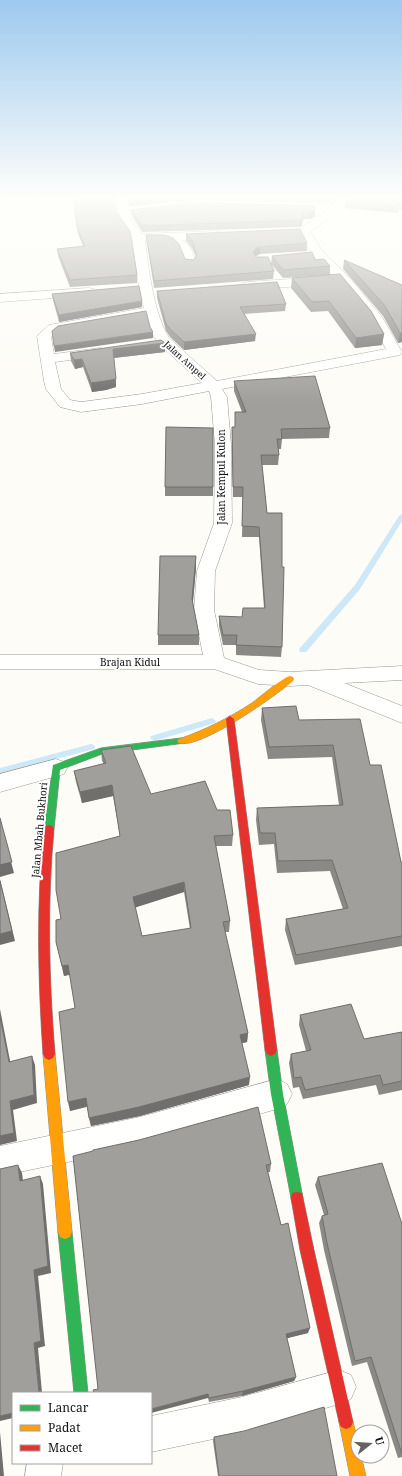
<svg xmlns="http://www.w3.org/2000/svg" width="402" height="1476" font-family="'Noto Serif',serif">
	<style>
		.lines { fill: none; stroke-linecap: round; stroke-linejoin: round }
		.stream { fill: #cde8f7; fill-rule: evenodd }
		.street-casing { stroke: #979795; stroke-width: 1 }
		.fast-casing { stroke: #8e8d8b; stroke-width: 1 }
		.slow-casing { stroke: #8e8d8b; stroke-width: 1 }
		.jam-casing { stroke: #8e8d8b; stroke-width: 1 }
		.street { fill: #fffffe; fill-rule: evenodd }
		.fast { fill: #30b455; fill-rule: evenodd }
		.slow { fill: #ff9f0a; fill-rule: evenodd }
		.jam { fill: #e5322d; fill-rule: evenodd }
		.wall { fill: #8a8986; fill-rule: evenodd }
		.shaded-wall { fill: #716f6d }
		.building { fill: #a19f9c; stroke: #716f6d; fill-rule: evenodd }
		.labels { text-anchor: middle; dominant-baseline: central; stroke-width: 4; stroke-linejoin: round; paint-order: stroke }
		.far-street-label { font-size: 9px; fill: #111; stroke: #fff }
		.street-label { font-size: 10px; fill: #111; stroke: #fff }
	</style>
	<rect width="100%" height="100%" fill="#fdfcf7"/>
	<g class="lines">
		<g class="stream">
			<polygon points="402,514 402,521 360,589 306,652 300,652 299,650 300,648 355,585 399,516"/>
			<polygon points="212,718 216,721 215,723 154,741 150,738 151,736"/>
			<polygon points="91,744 94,745 95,747 94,749 0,774 0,768"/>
		</g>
		<defs>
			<g id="street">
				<path d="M 4,196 L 45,196 C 41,201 6,204 1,199 Z"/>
				<path d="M 115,196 L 127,196 L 130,218 L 141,234 L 216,231 L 220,232 L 222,235 L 220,238 L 216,239 L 182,240 L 191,248 L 196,263 L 194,266 L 186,266 C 182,261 182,256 180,251 C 174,238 156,241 145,241 C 149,270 154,316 170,339 L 217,381 L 386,349 L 371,321 L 338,282 L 315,258 L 297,231 L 345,196 L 358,196 L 310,232 L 323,252 L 348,276 L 382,317 L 402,352 L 400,355 L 395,356 L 222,389 L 227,397 L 231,445 L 232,523 L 215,571 L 214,610 L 224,658 L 259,670 L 290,672 L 402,666 L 402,680 L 344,683 L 402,706 L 402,723 L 308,685 L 290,686 L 258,684 L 214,669 L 0,669 L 0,655 L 203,655 L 194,610 L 197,571 L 214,523 L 215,445 L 211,397 L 209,391 L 142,404 L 81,412 L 60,407 L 46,389 L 44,381 L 37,336 L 49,325 L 144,308 L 140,294 L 132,238 L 118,218 ZM 147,316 L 151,332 L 160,345 L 202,383 L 142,394 L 81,402 L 70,400 L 61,389 L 55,362 L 100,356 L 105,355 L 107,352 L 105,349 L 100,348 L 54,354 L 51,337 L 58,331 Z"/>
				<polygon points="321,277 326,278 327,281 326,284 248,290 243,289 242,286 243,283 248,282"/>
				<polygon points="89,288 94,289 96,292 94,295 0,302 0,294"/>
				<polygon points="56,759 64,762 67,768 64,774 0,792 0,774"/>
				<polygon points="277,1079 287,1084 292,1094 287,1104 277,1109 140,1147 0,1176 0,1146 140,1117"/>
				<polygon points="339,1370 351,1375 356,1387 351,1399 339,1404 242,1433 151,1452 151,1416 242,1397"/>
				<polygon points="27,1463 63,1463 61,1476 25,1476"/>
			</g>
			<g id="fast">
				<polygon points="182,738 185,739 187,741 185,743 102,754 60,770 54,829 52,832 49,833 46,832 44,829 53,765 101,748"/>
				<polygon points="271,1044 275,1046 277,1050 283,1094 303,1198 302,1203 297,1204 292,1203 291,1198 271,1094 265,1050 267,1046"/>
				<polygon points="65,1225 70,1227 72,1232 88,1393 74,1393 58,1232 60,1227"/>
			</g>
			<g id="slow">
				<path d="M 290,676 L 293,677 L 294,679 L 293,681 C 275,696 200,750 179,743 L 177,741 L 179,739 C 205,730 229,718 252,703 C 260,697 282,678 290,676 Z"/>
				<polygon points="49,1048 53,1050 55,1054 72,1232 70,1237 65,1239 60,1237 58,1232 43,1054 45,1050"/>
				<path d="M 346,1415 L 351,1417 C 356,1429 358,1443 358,1456 L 361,1456 L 366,1476 L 350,1476 L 339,1422 L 341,1417 Z"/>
			</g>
			<g id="jam">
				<polygon points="230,716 234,719 277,1050 275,1054 271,1056 267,1054 265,1050 226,719"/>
				<path d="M 49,825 L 52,826 L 54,829 C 47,904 49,979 55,1054 L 53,1058 L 49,1060 L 45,1058 L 43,1054 C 38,979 36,904 44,829 L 46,826 Z"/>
				<polygon points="297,1192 302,1193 303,1198 314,1250 353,1422 351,1427 346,1429 341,1427 339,1422 300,1250 291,1198 292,1193"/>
			</g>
		</defs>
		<use href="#street" class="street-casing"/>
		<use href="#fast" class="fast-casing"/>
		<use href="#slow" class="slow-casing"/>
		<use href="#jam" class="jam-casing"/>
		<use href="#street" class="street"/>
		<use href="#fast" class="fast"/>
		<use href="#slow" class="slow"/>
		<use href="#jam" class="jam"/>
	</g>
	<g class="wall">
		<polygon points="73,196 116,211 137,275 137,283 70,287 58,256 57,249 83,246 78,234"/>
		<polygon points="128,196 342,196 333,203 192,200 129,206"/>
		<polygon points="402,196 402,210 399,209 398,213 344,208 345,201"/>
		<polygon points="315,206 315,216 310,219 302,219 302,225 300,227 142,232 132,216 131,210"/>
		<polygon points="186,234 307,243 307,251 260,254 256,256 256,257 274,271 273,279 154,288 147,242 146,235 185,259 194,260 196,257 192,248 186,241"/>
		<polygon points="272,256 315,260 330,266 330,275 283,278 271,264"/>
		<polygon points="344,260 402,285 402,342 398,343 383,316 343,269"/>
		<polygon points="292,278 384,334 382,345 355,348 328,311 311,312 291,288"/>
		<polygon points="157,291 286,304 285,311 244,314 255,341 184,350 171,338 166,331 157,298"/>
		<polygon points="52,294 142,307 59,322 53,300"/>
		<polygon points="165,343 165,352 114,358 116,387 106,390 92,392 83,367 75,369 71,361 70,353"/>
		<polygon points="234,381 330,428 329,438 282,439 281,449 278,449 279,455 278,465 262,465 267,513 282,567 282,647 281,657 236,655 236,645 223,645 219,626 219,616 242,617 264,608 259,537 242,537 243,497 233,497 232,427 235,427 242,412 234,391"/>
		<polygon points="213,428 213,496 165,496 165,487"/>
		<polygon points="196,556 196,567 193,603 199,635 199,645 158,645 158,635"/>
		<polygon points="262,708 299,720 370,765 401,862 402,862 402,946 295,965 285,930 286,919 343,909 330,871 277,873 274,844 259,845 256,820 257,808 339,805 332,757 268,759 261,720"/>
		<path d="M 101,750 L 151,794 L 217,810 L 233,835 L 232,846 L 216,846 L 230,921 L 229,932 L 225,932 L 248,1033 L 247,1042 L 242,1043 L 249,1085 L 140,1116 L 91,1126 L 87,1107 L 70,1111 L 75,1008 L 70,975 L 64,976 L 56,942 L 61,919 L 120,836 L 113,796 L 82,803 L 76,782 L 74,771 L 104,764 L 102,761 ZM 184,892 L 190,929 L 142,936 L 135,907 Z"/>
		<polygon points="300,1015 364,1039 402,1032 402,1090 379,1095 376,1085 303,1099 299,1087 293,1088 289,1063 291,1054 306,1051 299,1025"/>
		<polygon points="73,1156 271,1164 270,1172 268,1172 308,1333 287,1338 296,1377 294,1381 242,1396 209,1402 208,1398 98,1389"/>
		<polygon points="318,1177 402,1224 402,1457 398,1458 367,1362 352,1366 324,1250 319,1223 322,1216 324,1215 315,1185"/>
		<polygon points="214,1437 337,1476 218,1476 213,1441"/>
	</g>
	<g class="shaded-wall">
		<polygon points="163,196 192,196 192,200 129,206 129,199"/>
		<polygon points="334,196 342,196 333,203"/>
		<polygon points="315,209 315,216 310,219 310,213"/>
		<polygon points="303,218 302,225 300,227 300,220"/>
		<polygon points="260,247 260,254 256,256 253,259 253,252 256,248"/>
		<polygon points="142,301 142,307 59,322 59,315"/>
		<polygon points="153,332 153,338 55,352 54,346"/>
		<polygon points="400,333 402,333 402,342 398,343"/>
		<polygon points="256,334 255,341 184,350 184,342"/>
		<polygon points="384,334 382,345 355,348 356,338"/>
		<polygon points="165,343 165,352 113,358 113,349"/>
		<polygon points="82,359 83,367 75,369 74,360"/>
		<polygon points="116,379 116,387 106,390 92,392 91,383"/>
		<polygon points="196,556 196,567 192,610 192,599"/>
		<polygon points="112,785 113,796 82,803 80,792"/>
		<polygon points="1,823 14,873 0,877 0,865"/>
		<polygon points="0,879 15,941 0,945"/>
		<polygon points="184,882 184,892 134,908 133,897"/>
		<polygon points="68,965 70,974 64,976 62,966"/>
		<polygon points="0,1009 12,1071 9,1062 0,1017"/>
		<polygon points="248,1033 247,1042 239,1044 240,1035"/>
		<polygon points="32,1056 35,1065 37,1103 13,1110 17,1141 0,1145 0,1136 10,1101"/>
		<polygon points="250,1077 249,1085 140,1116 91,1126 89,1118"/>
		<polygon points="86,1098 88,1106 70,1111 68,1102"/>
		<polygon points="18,1165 22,1173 24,1189 20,1181"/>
		<polygon points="40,1176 43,1184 51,1273 38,1276 45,1346 38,1348 42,1393 39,1393 34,1343 34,1270"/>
		<polygon points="310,1328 308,1333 284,1339 286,1334"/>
		<polygon points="296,1377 294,1381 242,1396 243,1391"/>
		<polygon points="208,1394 208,1398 151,1413 151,1409"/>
		<polygon points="13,1413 13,1418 0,1421 0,1416"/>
		<polygon points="0,1432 4,1476 0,1476"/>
	</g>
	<g class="building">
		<polygon points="73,196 114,196 116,211 130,231 137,275 70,280 57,249 85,246 77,227"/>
		<polygon points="129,196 163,196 129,199"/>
		<polygon points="352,196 402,196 402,203 400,202 399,207 345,201"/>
		<polygon points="192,203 315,206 315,209 310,213 302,213 303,218 300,220 142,226 131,210"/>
		<polygon points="300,229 307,243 260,247 256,248 253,252 256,257 268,257 274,271 154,281 146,235 164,235 173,238 179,244 185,259 194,260 197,255 192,240 186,234"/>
		<polygon points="312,252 315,260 324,259 330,266 283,270 272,256"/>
		<polygon points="344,260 402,285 402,333 400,333 385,306"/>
		<polygon points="340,274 371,311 384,334 356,338 329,301 312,302 292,278"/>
		<polygon points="277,282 286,304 240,307 256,334 184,342 171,330 166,324 157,291"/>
		<polygon points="139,286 142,301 59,315 52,294"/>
		<polygon points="146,311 150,327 153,332 54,346 52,331 58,326"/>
		<polygon points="161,340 165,343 113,349 116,379 105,381 91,383 82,359 74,360 70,353"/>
		<polygon points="315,376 330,428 281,429 282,439 277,439 279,455 261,455 267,513 282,513 282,567 284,567 282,647 236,645 237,635 223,635 219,616 242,617 243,608 265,608 259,527 242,526 243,487 233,487 232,427 235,427 235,412 246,412 234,381"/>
		<polygon points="166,427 213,428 213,487 165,487"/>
		<polygon points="160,556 196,556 192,599 199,635 158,635"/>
		<polygon points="296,706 299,720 360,719 370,765 381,765 401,862 402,862 402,936 296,955 286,919 348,908 332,860 278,861 275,833 260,833 257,808 343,805 333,745 269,747 262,708"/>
		<path d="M 131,746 L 151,794 L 205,781 L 217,810 L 230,810 L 233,835 L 214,836 L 230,921 L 223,922 L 248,1033 L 240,1035 L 250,1077 L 139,1107 L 89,1118 L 86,1098 L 68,1102 L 59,1012 L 75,1008 L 68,965 L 62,966 L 56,942 L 56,920 L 61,919 L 56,890 L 56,853 L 120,836 L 112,785 L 80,792 L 74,771 L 106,763 L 101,750 ZM 184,882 L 191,928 L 142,936 L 133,897 Z"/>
		<polygon points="0,818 12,862 0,865"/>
		<polygon points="0,881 12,931 0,934"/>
		<polygon points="351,1004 364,1039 402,1032 402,1081 383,1085 380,1075 305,1090 301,1077 294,1078 291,1054 311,1050 300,1015"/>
		<polygon points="0,1017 9,1062 32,1056 34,1095 10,1101 14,1133 0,1136"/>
		<polygon points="258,1107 271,1164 266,1165 281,1225 288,1223 310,1328 286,1334 296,1377 243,1391 209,1398 208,1394 151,1409 151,1393 94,1393 93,1390 98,1389 73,1156 93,1151 93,1150 139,1140"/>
		<polygon points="382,1163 402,1224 402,1454 371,1357 355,1361 327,1243 322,1216 328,1214 318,1177"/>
		<polygon points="18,1165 20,1181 40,1176 48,1266 34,1270 41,1341 34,1343 39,1393 13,1393 13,1413 0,1416 0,1169"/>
		<polygon points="324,1407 337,1476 219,1476 214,1437 244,1431"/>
	</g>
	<linearGradient id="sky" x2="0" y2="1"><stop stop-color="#9dc9ee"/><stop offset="0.49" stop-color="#fefefb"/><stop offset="1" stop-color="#fefefb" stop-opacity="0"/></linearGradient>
	<rect width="402" height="403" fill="url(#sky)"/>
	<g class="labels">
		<g class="far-street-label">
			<text transform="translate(185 360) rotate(42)">Jalan Ampel</text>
		</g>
		<g class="street-label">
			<text transform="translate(221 477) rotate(-90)">Jalan Kempul Kulon</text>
			<text x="130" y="662">Brajan Kidul</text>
			<text transform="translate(39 830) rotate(-85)">Jalan Mbah Bukhori</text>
		</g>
	</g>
	<rect x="12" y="1392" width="140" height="72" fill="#ffffff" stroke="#a0a0a0"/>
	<rect x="20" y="1405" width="20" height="6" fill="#30b455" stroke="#a0a0a0"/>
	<text x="48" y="1412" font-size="12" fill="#111111">Lancar</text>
	<rect x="20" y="1425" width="20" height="6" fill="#ff9f0a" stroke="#a0a0a0"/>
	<text x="48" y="1432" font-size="12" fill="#111111">Padat</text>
	<rect x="20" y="1445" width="20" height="6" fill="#e5322d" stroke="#a0a0a0"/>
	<text x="48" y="1452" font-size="12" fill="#111111">Macet</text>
	<g transform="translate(370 1444) rotate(73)"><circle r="19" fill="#ffffff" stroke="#a0a0a0"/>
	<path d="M0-3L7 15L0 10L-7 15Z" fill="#646362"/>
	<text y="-6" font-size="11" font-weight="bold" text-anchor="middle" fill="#111111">U</text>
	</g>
</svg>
